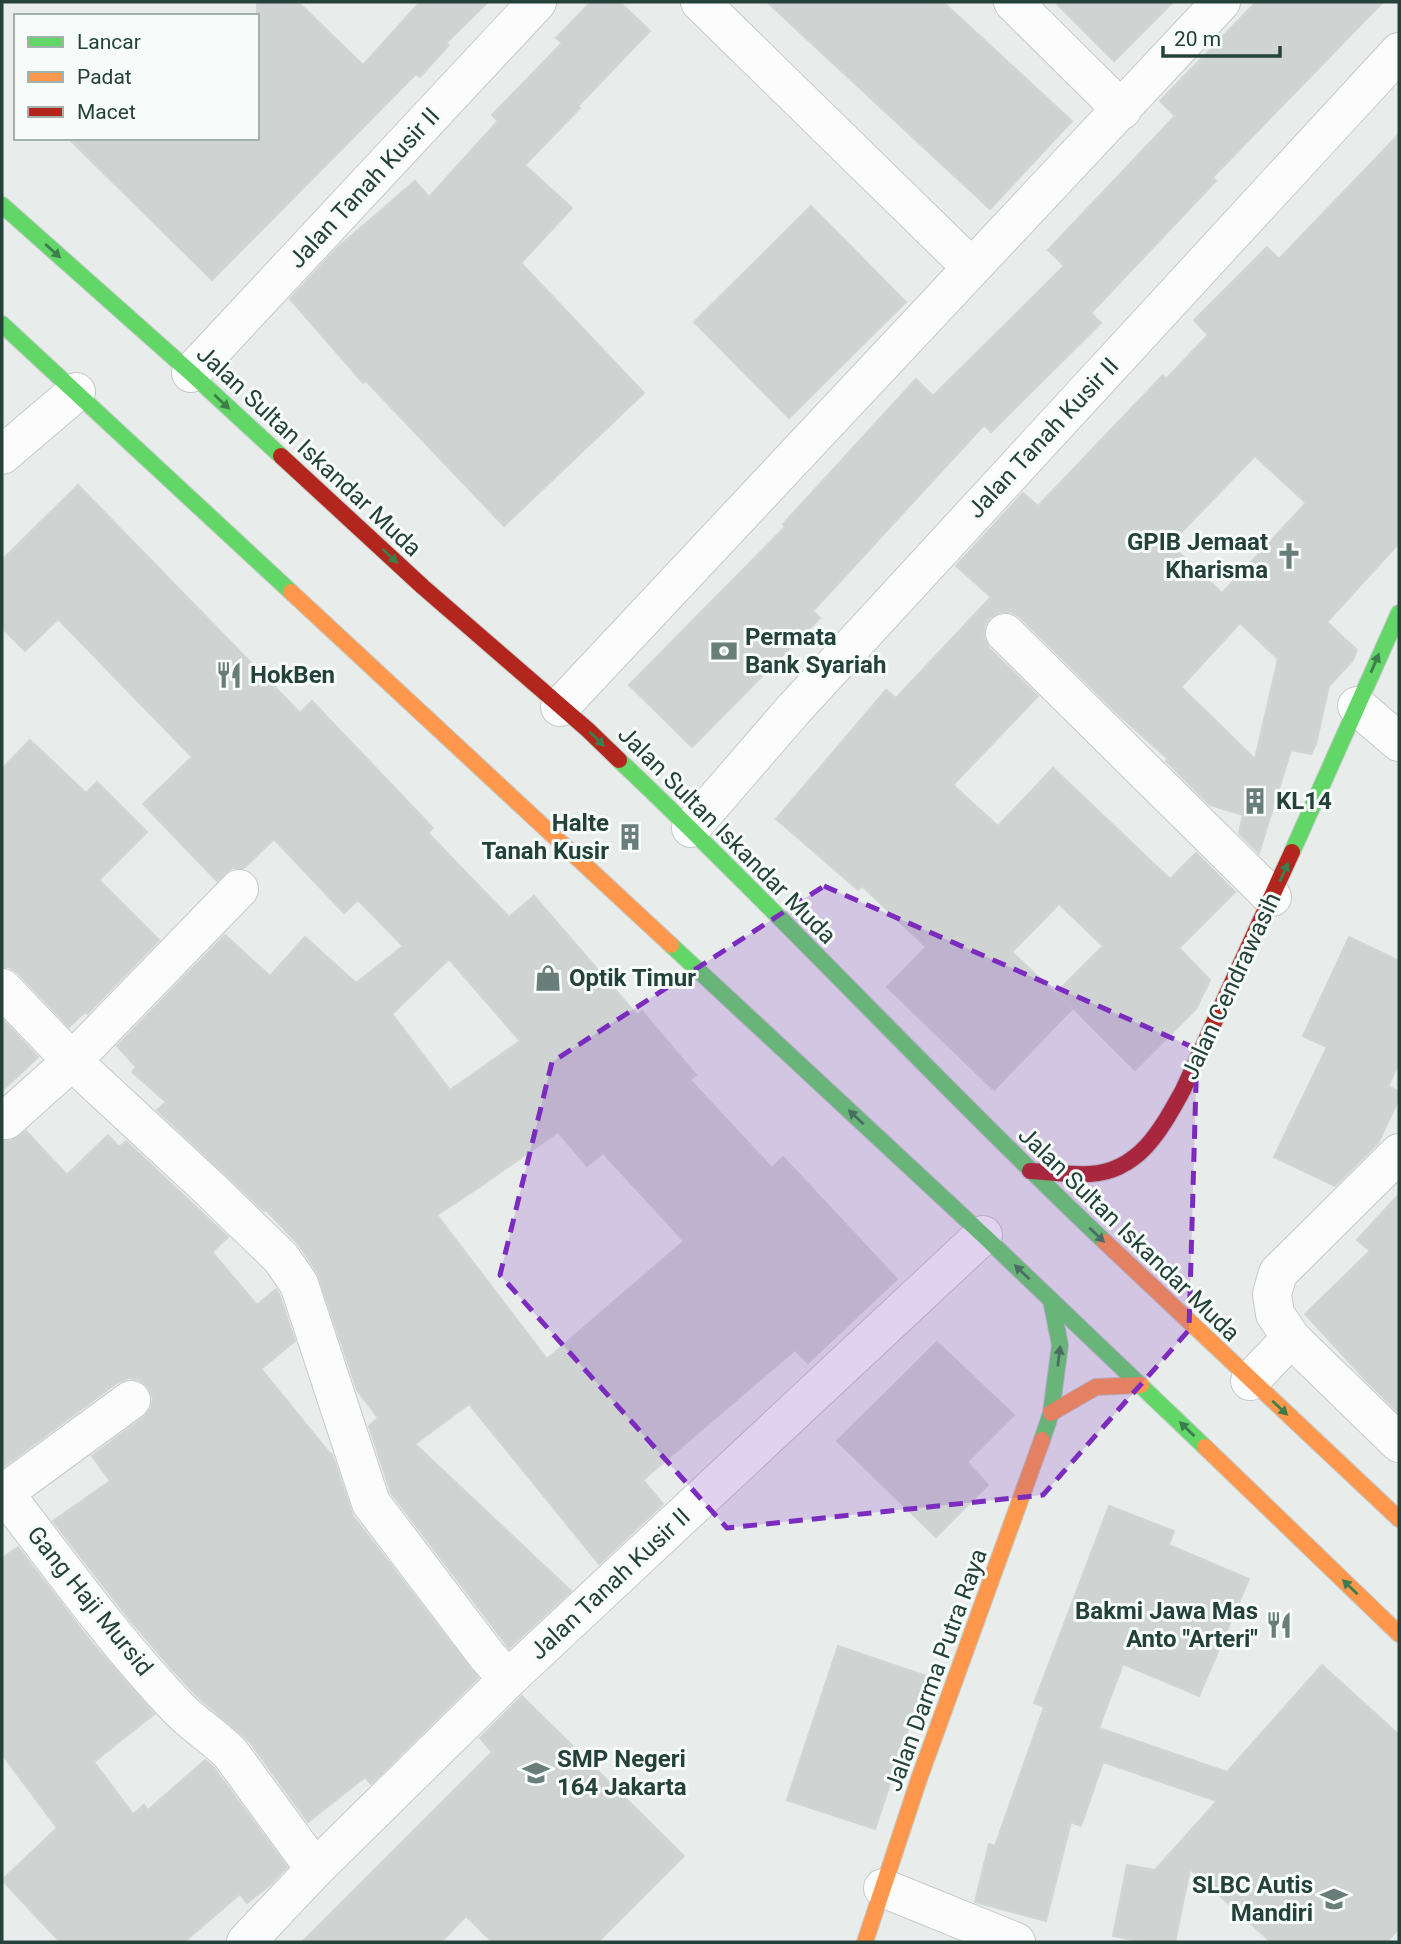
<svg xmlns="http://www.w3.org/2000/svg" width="1401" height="1944" font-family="Roboto,sans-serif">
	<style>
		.building { fill: #cfd4d2; stroke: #d1d6d4; stroke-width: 2; fill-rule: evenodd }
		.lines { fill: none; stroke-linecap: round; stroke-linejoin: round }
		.street-casing { stroke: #c5cac8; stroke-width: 40 }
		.fast-casing { stroke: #c3cbc8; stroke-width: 18 }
		.slow-casing { stroke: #c3cbc8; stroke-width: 18 }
		.jam-casing { stroke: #c3cbc8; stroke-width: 18 }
		.street { stroke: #fcfcfc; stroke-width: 38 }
		.fast { stroke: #63d668; stroke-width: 16 }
		.slow { stroke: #ff974d; stroke-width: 16 }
		.jam { stroke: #b3261e; stroke-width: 16 }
		.oneway { fill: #3d7d4c }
		.marked { fill: #7b2cbf; fill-opacity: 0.2; stroke: #7b2cbf; stroke-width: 5; stroke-dasharray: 14 9; stroke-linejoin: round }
		.labels { text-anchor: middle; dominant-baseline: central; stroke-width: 6; stroke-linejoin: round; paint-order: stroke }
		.street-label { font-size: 24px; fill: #24423a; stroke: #f7fbf9 }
		.poi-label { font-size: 24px; font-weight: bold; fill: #24423a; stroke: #f7fbf9; text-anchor: start }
	</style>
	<rect width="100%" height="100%" fill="#e8edeb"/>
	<g class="building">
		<polygon points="257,2 298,2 363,65 420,2 488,2 446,43 449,45 420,77 416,74 212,280 68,138 257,138"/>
		<polygon points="591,2 620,2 650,31 578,106 580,108 525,165 572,208 521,263 644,393 504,526 366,381 363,383 290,299 336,249 415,181 429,197 498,121 492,115 562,43 556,38"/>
		<polygon points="767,2 943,2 1072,121 990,209"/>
		<polygon points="1055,2 1173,2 1114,61"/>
		<polygon points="1256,2 1383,2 1213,177 1216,181 1091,313 1101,323 991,432 984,425 813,611 820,618 692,747 629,685 785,527 783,524 916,379 933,396 1064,266 1048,250 1175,116 1160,101"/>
		<path d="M 1399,134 L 1399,543 L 1327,622 L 1357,650 L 1353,660 L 1329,686 L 1316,744 L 1311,754 L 1291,750 L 1259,853 L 1239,833 L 1243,815 L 1210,805 L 1166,761 L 1168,759 L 1118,714 L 1020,617 L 1011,612 L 1000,612 L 990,617 L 984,627 L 984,638 L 989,648 L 1038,696 L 953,785 L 998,826 L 1053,768 L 1170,879 L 1196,853 L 1235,892 L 1179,948 L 1210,980 L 1196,1009 L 1135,1070 L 1057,992 L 1103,946 L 1059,904 L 1012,952 L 1072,1009 L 994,1090 L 887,987 L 926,947 L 862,886 L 858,890 L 776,819 L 886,690 L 896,698 L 991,597 L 956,566 L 1023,493 L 1038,506 L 1163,375 L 1166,379 L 1208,335 L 1194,320 L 1267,247 L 1279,259 ZM 1255,456 L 1306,503 L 1222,593 L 1170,544 ZM 1240,623 L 1278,659 L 1255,759 L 1181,687 Z"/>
		<polygon points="811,206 906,302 789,418 694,322"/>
		<path d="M 78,485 L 300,713 L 312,701 L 433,828 L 428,833 L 509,917 L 534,896 L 637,1015 L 642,1011 L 696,1075 L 690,1080 L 772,1168 L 783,1157 L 897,1279 L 808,1363 L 795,1350 L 643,1480 L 663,1504 L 599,1564 L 469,1404 L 415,1444 L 571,1591 L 509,1648 L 391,1493 L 369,1426 L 378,1418 L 357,1390 L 317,1272 L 299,1245 L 266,1210 L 264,1211 L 157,1110 L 166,1102 L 132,1072 L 136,1067 L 117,1046 L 225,935 L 270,976 L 305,937 L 356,983 L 403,946 L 358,900 L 344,913 L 274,839 L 244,868 L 232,868 L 217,881 L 143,804 L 192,757 L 58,619 L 25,651 L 2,628 L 2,560 ZM 449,959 L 520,1041 L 450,1090 L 392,1014 ZM 558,1132 L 587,1166 L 603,1153 L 684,1241 L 547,1359 L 437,1215 L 478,1188 Z"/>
		<polygon points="30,740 86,793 97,782 147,832 99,880 159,940 87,1014 85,1012 69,1027 18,973 9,967 2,967 2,769"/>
		<polygon points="1349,937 1399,961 1399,1063 1388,1086 1399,1092 1399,1099 1378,1143 1335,1186 1274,1157 1327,1047 1303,1036"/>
		<polygon points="2,1019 38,1057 2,1091"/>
		<polygon points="26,1131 67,1175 108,1135 119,1147 126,1141 228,1237 212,1252 257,1305 276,1289 279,1294 295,1341 261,1369 331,1455 332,1454 353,1516 478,1678 371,1784 365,1777 308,1822 249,1741 199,1698 171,1668 126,1615 53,1521 110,1481 92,1456 144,1417 151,1408 153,1398 148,1387 139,1380 129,1378 118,1382 2,1468 2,1141 11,1141"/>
		<polygon points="1399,1194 1399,1413 1364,1378 1305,1314 1370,1251 1357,1240"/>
		<polygon points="937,1342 1014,1415 967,1462 988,1485 936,1537 837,1441"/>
		<polygon points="1109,1506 1174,1531 1169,1545 1249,1579 1199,1696 1123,1664 1099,1728 1227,1772 1322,1665 1399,1735 1399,1928 1387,1942 1271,1942 1190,1869 1175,1942 1143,1942 1113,1936 1127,1865 1155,1870 1217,1801 1103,1762 1081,1826 1071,1822 1046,1921 975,1902 989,1844 995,1846 1044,1707 1034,1703"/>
		<polygon points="18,1547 92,1643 154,1714 94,1762 133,1814 144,1805 148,1810 205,1760 214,1768 287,1867 271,1884 247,1903 240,1894 184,1942 60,1942 2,1880 57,1828 2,1754 2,1558"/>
		<polygon points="838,1646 926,1676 875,1829 787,1800"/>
		<polygon points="522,1696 684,1856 598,1942 492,1942 466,1916 441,1942 302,1942 492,1752 480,1738"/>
	</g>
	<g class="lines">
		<defs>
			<g id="street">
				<polyline points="700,2 971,267"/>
				<polyline points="1013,2 1122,110"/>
				<polyline points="191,373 537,2"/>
				<polyline points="2,455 76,392"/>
				<polyline points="1005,633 1272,897"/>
				<polyline points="1357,706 1399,742"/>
				<polyline points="560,707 1221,2"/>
				<polyline points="691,828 794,709 1399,52"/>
				<polyline points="2,988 72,1061 210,1189 281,1258 299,1284 371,1503 488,1657 508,1679"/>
				<polyline points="6,1120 72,1061 239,889"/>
				<polyline points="1399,1153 1278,1273 1272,1294 1275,1314 1291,1338 1399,1443"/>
				<polyline points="1250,1381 1291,1338"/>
				<path d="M 2,1490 C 59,1564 114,1641 178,1708 C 194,1725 215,1737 231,1754 L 315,1869"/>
				<polyline points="4,1493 131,1400"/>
				<polyline points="883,1888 1016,1942"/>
				<polyline points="246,1942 315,1869 508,1679 983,1235"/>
			</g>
			<g id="fast">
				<polyline points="2,205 191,373 281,456"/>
				<polyline points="2,324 291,592"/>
				<path d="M 619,760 C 785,917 939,1085 1105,1242"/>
				<polyline points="1292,852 1399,613"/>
				<polyline points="671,945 983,1235 1205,1447"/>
				<polyline points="1042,1440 1051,1413 1060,1345 1051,1300"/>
			</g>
			<g id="slow">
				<polyline points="291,592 671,945"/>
				<polyline points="1105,1242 1399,1519"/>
				<polyline points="1051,1413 1096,1387 1141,1385"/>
				<polyline points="1205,1447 1399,1634"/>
				<polyline points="865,1942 919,1779 1042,1440"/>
			</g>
			<g id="jam">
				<polyline points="281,456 423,587 588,730 619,760"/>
				<path d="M 1030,1171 C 1050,1172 1071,1175 1090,1174 C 1140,1171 1162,1128 1183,1090 L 1292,852"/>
			</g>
		</defs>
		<use href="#street" class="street-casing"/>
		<use href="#fast" class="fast-casing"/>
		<use href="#slow" class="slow-casing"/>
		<use href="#jam" class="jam-casing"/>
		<use href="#street" class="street"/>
		<use href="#fast" class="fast"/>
		<use href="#slow" class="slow"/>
		<use href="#jam" class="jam"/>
	</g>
	<defs><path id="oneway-solid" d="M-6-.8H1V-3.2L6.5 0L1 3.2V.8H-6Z" transform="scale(1.75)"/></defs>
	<g class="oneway">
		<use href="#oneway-solid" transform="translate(53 251) rotate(42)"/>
		<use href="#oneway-solid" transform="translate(222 402) rotate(43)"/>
		<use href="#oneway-solid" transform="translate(390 556) rotate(43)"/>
		<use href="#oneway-solid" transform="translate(1375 663) rotate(-67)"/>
		<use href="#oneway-solid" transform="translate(597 739) rotate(44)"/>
		<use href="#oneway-solid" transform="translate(1284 872) rotate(-66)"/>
		<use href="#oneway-solid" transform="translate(856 1117) rotate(-137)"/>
		<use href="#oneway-solid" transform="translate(1097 1235) rotate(44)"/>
		<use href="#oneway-solid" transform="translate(1022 1272) rotate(-136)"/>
		<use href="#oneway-solid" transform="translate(1059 1356) rotate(-83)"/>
		<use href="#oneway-solid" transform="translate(1280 1408) rotate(43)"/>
		<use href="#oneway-solid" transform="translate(1187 1429) rotate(-136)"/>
		<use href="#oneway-solid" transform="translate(1350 1587) rotate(-136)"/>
	</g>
	<path class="marked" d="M 824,886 L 1197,1049 L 1189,1330 L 1043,1495 L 727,1528 L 500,1275 L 552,1062 Z"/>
	<defs>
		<symbol id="church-bare" viewBox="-9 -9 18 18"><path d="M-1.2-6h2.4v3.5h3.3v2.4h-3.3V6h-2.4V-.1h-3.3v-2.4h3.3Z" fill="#697e78" stroke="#f7fbf9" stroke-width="2.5" paint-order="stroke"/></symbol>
		<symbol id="bank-bare" viewBox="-9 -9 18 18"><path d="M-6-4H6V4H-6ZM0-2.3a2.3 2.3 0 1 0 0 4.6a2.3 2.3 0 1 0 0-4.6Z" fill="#697e78" stroke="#f7fbf9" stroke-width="2.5" paint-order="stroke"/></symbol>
		<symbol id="restaurant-bare" viewBox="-9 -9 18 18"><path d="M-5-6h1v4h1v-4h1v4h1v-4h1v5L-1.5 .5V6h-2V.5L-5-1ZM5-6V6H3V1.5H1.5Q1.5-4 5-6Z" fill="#697e78" stroke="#f7fbf9" stroke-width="2.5" paint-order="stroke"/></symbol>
		<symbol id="building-bare" viewBox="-9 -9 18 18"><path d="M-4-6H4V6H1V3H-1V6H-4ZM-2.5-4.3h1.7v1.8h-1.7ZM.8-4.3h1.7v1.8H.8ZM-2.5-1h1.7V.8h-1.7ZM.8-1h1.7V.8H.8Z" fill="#697e78" stroke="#f7fbf9" stroke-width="2.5" paint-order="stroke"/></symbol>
		<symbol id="shop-bare" viewBox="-9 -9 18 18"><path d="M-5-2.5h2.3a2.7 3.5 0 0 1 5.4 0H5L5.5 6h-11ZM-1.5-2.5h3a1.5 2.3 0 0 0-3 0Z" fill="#697e78" stroke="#f7fbf9" stroke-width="2.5" paint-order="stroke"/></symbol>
		<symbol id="school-bare" viewBox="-9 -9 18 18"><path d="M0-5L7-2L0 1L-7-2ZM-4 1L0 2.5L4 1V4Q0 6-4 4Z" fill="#697e78" stroke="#f7fbf9" stroke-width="2.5" paint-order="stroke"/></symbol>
	</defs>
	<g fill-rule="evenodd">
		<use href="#church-bare" x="1270" y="537" width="38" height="38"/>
		<use href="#bank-bare" x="705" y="632" width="38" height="38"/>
		<use href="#restaurant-bare" x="210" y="656" width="38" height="38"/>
		<use href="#building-bare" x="1236" y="782" width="38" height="38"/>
		<use href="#building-bare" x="611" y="818" width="38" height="38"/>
		<use href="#shop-bare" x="529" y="959" width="38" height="38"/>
		<use href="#restaurant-bare" x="1260" y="1606" width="38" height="38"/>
		<use href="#school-bare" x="517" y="1754" width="38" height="38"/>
		<use href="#school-bare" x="1315" y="1880" width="38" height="38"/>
	</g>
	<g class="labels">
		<g class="street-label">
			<text transform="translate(364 188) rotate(-47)">Jalan Tanah Kusir II</text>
			<text transform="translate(1043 438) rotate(-47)">Jalan Tanah Kusir II</text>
			<text transform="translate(309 451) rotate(43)">Jalan Sultan Iskandar Muda</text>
			<text transform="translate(727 835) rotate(45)">Jalan Sultan Iskandar Muda</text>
			<text transform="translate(1231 986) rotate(-65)">Jalan Cendrawasih</text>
			<text transform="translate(1129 1234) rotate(44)">Jalan Sultan Iskandar Muda</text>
			<text transform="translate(610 1584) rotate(-43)">Jalan Tanah Kusir II</text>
			<text transform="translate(90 1601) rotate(51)">Gang Haji Mursid</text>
			<text transform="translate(936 1670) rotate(-70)">Jalan Darma Putra Raya</text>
		</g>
		<g class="poi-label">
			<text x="1268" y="542" text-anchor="end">GPIB Jemaat<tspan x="1268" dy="28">Kharisma</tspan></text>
			<text x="745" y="637">Permata<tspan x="745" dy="28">Bank Syariah</tspan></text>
			<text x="250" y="675">HokBen</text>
			<text x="1276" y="801">KL14</text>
			<text x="609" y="823" text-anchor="end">Halte<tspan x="609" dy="28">Tanah Kusir</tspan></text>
			<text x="569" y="978">Optik Timur</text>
			<text x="1258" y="1611" text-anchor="end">Bakmi Jawa Mas<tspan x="1258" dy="28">Anto "Arteri"</tspan></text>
			<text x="557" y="1759">SMP Negeri<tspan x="557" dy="28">164 Jakarta</tspan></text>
			<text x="1313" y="1885" text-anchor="end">SLBC Autis<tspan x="1313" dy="28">Mandiri</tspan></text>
		</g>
	</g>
	<rect width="1401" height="1944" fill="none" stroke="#24423a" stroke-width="7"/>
	<rect x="14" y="14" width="245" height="126" fill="#f7fbf9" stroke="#a3b1ad" stroke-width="2"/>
	<rect x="28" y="37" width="35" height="10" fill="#63d668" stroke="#a3b1ad" stroke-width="2"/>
	<text x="77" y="49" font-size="21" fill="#24423a">Lancar</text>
	<rect x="28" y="72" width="35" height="10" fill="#ff974d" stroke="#a3b1ad" stroke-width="2"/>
	<text x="77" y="84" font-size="21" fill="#24423a">Padat</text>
	<rect x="28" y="107" width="35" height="10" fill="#b3261e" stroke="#a3b1ad" stroke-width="2"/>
	<text x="77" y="119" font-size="21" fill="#24423a">Macet</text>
	<path d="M1163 46v10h117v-10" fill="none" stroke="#24423a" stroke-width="3.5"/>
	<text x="1174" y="46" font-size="21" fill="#24423a" stroke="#f7fbf9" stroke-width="5" paint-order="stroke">20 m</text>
</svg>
